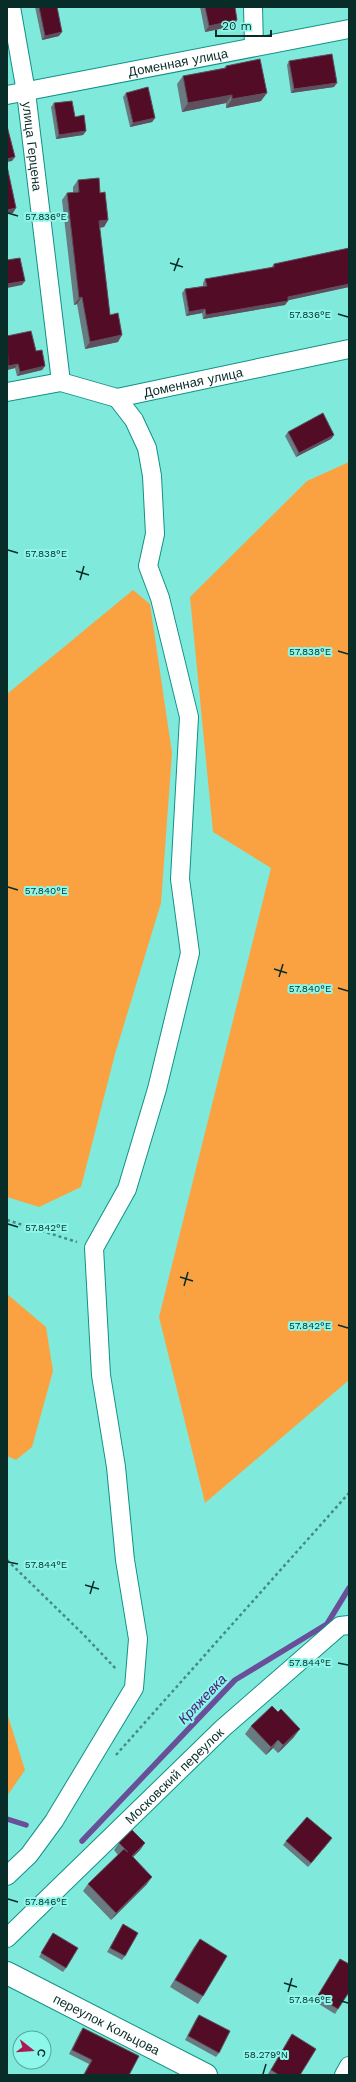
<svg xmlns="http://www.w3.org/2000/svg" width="356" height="2082" font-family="'Work Sans',sans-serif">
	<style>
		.green { fill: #faa241 }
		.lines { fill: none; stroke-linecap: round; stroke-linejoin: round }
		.stream { stroke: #694e99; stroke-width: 5.5 }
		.street-casing { stroke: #129185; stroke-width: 20 }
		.secondary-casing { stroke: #129185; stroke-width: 24 }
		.path { stroke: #448c83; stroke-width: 2.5; stroke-dasharray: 3 3; stroke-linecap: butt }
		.street { stroke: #fff; stroke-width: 18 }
		.secondary { stroke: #fff; stroke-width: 22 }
		.wall { fill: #687b81 }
		.shaded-wall { fill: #604f5d }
		.building { fill: #520c26; stroke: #604f5d }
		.ticks { fill: none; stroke: #082c28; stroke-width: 1.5 }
		.labels { text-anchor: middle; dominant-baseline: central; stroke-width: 4; stroke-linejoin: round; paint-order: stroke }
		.street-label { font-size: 13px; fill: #082c28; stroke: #8df7e9 }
		.water-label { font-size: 14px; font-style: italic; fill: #4e167a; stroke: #8df7e9 }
		.ticks-label { font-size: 10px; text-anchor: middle; fill: #082c28; stroke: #8df7e9; stroke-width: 4; stroke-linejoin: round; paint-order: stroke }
	</style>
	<rect width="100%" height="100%" fill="#7feadc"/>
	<g class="green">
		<polygon points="349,462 349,1380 205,1503 159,1317 271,868 213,832 190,597 307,481"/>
		<polygon points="133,590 150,604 172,753 161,903 115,1054 81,1187 39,1207 7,1197 7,694"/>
		<polygon points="7,1294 46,1327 53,1371 32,1447 16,1460 7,1456"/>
		<polygon points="7,1713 25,1770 7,1796"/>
	</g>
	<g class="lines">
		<g class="stream">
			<polyline points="7,1819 26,1825"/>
			<polyline points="82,1841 235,1680 327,1624 349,1588"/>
		</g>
		<defs>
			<g id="street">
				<path id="s1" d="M 11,7 L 26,92 L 61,382"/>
				<polyline points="253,7 254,47"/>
				<path id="s2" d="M 7,95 L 349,29"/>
				<path id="s3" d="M 7,392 L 61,382 L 117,398 L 349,349"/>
				<polyline points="7,1876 29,1855 54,1821 134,1688 138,1639 125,1560 116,1467 101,1375 94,1248 127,1189 157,1089 190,953 180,879 189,717 160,598 148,566 155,534 152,476 147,448 134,420 117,398"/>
				<path id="s4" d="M 7,1938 L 223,1728 L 340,1626 L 349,1625"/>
				<polyline points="344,2075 349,2066"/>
			</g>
			<g id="secondary">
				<path id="s5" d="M 7,1973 L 206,2075"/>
			</g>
		</defs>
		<use href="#street" class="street-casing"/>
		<use href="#secondary" class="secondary-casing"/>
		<g class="path">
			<polyline points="7,1220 77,1242"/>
			<polyline points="7,1560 84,1635 117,1670"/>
			<polyline points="116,1755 349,1493"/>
		</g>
		<use href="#street" class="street"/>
		<use href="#secondary" class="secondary"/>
	</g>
	<g class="wall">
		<polygon points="35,7 57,7 59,36 42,40"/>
		<polygon points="200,7 235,7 237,20 234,26 205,32"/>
		<polygon points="289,61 334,87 291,93 287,65"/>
		<polygon points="226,66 261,101 226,108 226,103 182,112 177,84 183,76 224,68"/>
		<polygon points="126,93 155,118 152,122 130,127 123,97"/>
		<polygon points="54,103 75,117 86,131 83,135 56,139 51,107"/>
		<polygon points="78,180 100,193 108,220 104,227 99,228 110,315 118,342 85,349 77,304 74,305 62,200 67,193 73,193 73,187"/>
		<polygon points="349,248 349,287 288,300 285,305 203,319 202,313 186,316 182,293 185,289 203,286 203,283 205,279 271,268 274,264"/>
		<polygon points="7,336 36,351 45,366 42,370 17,376 15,368 7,370"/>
		<polygon points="288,432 334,435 331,439 296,457 285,436"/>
		<polygon points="251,1726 294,1737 278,1753 273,1748 266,1755 245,1734"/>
		<polygon points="286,1841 329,1842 308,1867 283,1845"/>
		<polygon points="119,1843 145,1843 140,1850 133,1857 147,1884 111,1920 83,1891 88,1884 118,1855 114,1850"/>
		<polygon points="123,1924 125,1956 122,1960 107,1952"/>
		<polygon points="51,1937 66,1968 63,1972 39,1957"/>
		<polygon points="200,1939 203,1996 198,2004 170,1987 194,1947"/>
		<polygon points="340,1959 349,1964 349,1996 347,1995 335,2014 314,2001"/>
		<polygon points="199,2015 219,2053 216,2057 185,2040 196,2019"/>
		<polygon points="83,2028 129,2075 83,2075 89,2064 69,2054 80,2032"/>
		<polygon points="292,2034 300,2075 270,2075 268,2074"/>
	</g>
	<g class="shaded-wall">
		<polygon points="237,20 234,26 205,32 209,26"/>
		<polygon points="62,32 59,36 42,40 45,36"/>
		<polygon points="337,83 334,87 291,93 294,89"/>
		<polygon points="267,93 261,101 226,108 232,99"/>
		<polygon points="232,95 226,103 182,112 188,103"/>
		<polygon points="155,118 152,122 130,127 133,123"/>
		<polygon points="86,131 83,135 56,139 59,135"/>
		<polygon points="15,157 12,161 7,162 7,159"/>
		<polygon points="16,208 13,213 7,214 7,210"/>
		<polygon points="108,220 104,227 94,228 99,221"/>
		<polygon points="25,281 22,285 7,288 7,284"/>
		<polygon points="349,284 349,287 285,301 288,297"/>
		<polygon points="82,297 77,304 74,305 79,298"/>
		<polygon points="288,301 285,305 203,319 206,315"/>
		<polygon points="205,309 202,313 186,316 189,312"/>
		<polygon points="122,335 118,342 85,349 90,342"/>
		<polygon points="18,364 15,368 7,370 8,366"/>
		<polygon points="45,366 42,370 17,376 20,372"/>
		<polygon points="334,435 331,439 296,457 299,453"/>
		<polygon points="300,1729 294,1737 278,1753 283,1745"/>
		<polygon points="278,1740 273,1748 266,1755 271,1747"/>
		<polygon points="332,1838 329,1842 308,1867 311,1863"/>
		<polygon points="145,1843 140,1850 127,1863 132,1856"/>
		<polygon points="152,1877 147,1884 111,1920 116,1913"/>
	</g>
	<g class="building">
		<polygon points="39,7 57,7 62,32 45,36"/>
		<polygon points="205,7 235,7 237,20 209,26"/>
		<polygon points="332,54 337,83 294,89 289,61"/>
		<polygon points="260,59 267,93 232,99 232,95 188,103 183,76 226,68 226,66"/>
		<polygon points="148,87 155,118 133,123 126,93"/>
		<polygon points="72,101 75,117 84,115 86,131 59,135 54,103"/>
		<polygon points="7,126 15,157 7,159"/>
		<polygon points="7,166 16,208 7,210"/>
		<polygon points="99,178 100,193 105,192 108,220 99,221 110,315 118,313 122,335 90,342 82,297 79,298 67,193 79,192 78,180"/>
		<polygon points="349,248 349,284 288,297 288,301 206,315 205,309 189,312 185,289 207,286 205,279 274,267 274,264"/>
		<polygon points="20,258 25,281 7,284 7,260"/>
		<polygon points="31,331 36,351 42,350 45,366 20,372 18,364 8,366 7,336"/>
		<polygon points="323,413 334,435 299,453 288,432"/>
		<polygon points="272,1706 278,1712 281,1709 300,1729 283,1745 278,1740 271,1747 251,1726"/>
		<polygon points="307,1817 332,1838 311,1863 286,1841"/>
		<polygon points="132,1830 145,1843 132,1856 152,1877 116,1913 88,1884 124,1849 128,1852 119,1843"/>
		<polygon points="123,1924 138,1933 125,1956 110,1948"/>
		<polygon points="53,1933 78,1948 66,1968 41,1953"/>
		<polygon points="200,1939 227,1956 203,1996 175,1980"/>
		<polygon points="340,1959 349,1964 349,1992 338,2009 317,1997"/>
		<polygon points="199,2015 230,2031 219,2053 188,2036"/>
		<polygon points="83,2028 139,2056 129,2075 84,2075 92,2060 72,2050"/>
		<polygon points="292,2034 316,2049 300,2075 279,2075 271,2070"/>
	</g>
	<path class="ticks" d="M 8,213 L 18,216M 170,263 L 183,267M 174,271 L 179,258M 338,314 L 348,317M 8,550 L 18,553M 76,571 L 89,575M 80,580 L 84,566M 338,651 L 348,654M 8,887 L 18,890M 274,969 L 287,973M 279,977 L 283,964M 338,988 L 348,991M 8,1224 L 18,1227M 180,1277 L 193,1281M 184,1286 L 188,1272M 338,1325 L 348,1328M 8,1562 L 18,1564M 85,1585 L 99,1589M 90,1594 L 94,1581M 338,1663 L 348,1665M 8,1899 L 18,1902M 284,1983 L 297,1987M 288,1992 L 292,1978M 338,2000 L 348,2003M 263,2074 L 266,2064"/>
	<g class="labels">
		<g class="street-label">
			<text stroke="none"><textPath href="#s2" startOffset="174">Доменная улица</textPath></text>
			<text stroke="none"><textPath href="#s1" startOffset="141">улица Герцена</textPath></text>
			<text stroke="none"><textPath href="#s3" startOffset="191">Доменная улица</textPath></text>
			<text stroke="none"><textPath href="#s4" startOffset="233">Московский переулок</textPath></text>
			<text stroke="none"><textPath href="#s5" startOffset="112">переулок Кольцова</textPath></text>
		</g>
		<g class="water-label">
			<text transform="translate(202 1699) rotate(-46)">Кряжевка</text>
		</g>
	</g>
	<g class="ticks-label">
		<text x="46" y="220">57.836°E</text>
		<text x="310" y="318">57.836°E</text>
		<text x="46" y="557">57.838°E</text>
		<text x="310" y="655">57.838°E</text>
		<text x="46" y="894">57.840°E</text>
		<text x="310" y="992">57.840°E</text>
		<text x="46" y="1231">57.842°E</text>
		<text x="310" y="1329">57.842°E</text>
		<text x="46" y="1568">57.844°E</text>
		<text x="310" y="1666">57.844°E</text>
		<text x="46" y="1905">57.846°E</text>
		<text x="310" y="2003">57.846°E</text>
		<text x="266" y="2058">58.279°N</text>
	</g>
	<rect width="356" height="2082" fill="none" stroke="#082c28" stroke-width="16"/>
	<g transform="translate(32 2050) rotate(107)"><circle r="19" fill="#8df7e9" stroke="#58a69c"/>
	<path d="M0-3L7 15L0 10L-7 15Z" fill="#aa1952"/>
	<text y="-6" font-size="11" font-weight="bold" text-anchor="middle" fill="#082c28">С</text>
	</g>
	<path d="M216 30v6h55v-6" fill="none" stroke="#082c28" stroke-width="2"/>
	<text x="222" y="30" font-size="12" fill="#082c28" stroke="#8df7e9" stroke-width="3" paint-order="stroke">20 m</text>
</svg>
